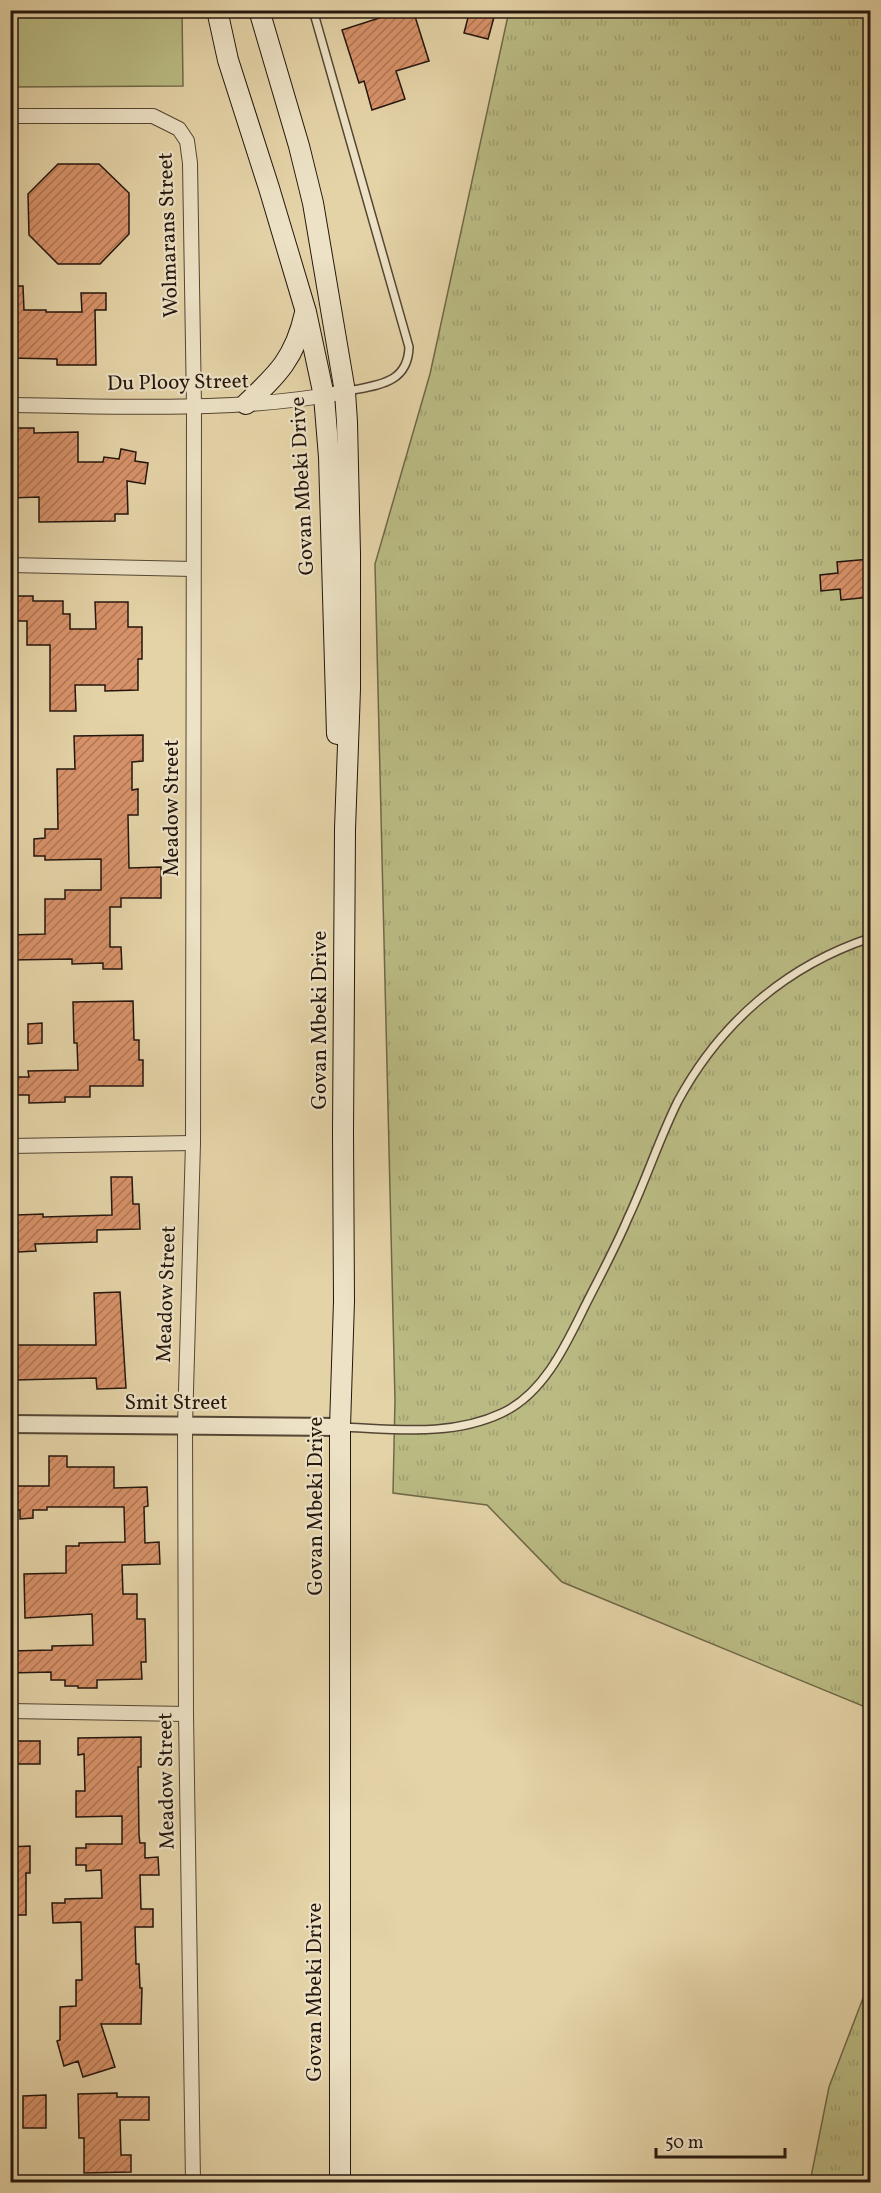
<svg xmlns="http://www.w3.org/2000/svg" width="881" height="2193" font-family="Vollkorn,serif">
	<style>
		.grass { fill: url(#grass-tufts); stroke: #6f6848; stroke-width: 1.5 }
		.green { fill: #babb83; stroke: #6f6848; stroke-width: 1.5 }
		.building { fill: url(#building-hatch); stroke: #24160e; stroke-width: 1.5 }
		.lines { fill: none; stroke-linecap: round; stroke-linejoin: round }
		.service-casing { stroke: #544534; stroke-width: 10 }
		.minor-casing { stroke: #544534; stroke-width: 16 }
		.tertiary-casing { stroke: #544534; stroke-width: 20 }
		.secondary-casing { stroke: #24160e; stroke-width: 22 }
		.service { stroke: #ede2c6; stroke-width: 7 }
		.minor { stroke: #ede2c6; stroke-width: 14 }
		.tertiary { stroke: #ede2c6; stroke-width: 16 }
		.secondary { stroke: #ede2c6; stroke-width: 20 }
		.labels { text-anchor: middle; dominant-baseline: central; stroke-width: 4.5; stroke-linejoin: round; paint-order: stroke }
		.street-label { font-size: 21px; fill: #24160e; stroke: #ede2c6 }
	</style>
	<defs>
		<pattern id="grass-tufts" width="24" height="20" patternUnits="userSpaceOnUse" patternTransform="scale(1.5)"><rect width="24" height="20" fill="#babb83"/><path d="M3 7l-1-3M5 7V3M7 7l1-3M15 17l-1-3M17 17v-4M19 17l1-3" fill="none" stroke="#a0a070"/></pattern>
		<pattern id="building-hatch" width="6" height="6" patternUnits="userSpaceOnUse" patternTransform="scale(1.5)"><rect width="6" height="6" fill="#d89269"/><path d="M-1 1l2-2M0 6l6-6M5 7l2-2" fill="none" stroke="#af7655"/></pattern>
	</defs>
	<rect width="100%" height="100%" fill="#e4d3a7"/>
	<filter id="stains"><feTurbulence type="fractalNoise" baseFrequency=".00333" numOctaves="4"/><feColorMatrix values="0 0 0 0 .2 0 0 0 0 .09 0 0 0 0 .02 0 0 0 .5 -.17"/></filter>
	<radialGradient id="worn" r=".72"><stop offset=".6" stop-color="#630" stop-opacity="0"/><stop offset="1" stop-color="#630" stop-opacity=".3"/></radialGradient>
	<g class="grass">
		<polygon points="509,11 870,11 870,1709 562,1582 487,1505 393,1493 395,1400 375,564 430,374"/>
		<polygon points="870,1980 870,2182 810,2182 829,2087"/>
	</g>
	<polygon class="green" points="10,11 182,11 183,86 11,87"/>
	<g class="building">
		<polygon points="404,10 413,10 429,61 396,71 405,99 372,110 364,81 359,83 342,30"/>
		<polygon points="470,10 496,10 488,39 464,33"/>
		<polygon points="58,164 99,164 129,193 129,234 100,264 58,264 29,235 28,194"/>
		<polygon points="10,286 23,286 24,310 46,310 46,312 82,312 81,293 106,293 106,310 95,310 96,365 57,365 57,359 10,358"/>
		<polygon points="17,428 34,428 34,433 78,432 78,462 103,462 104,457 119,459 121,449 136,452 135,461 148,463 145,484 127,481 128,514 115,514 115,521 39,522 39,497 10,498 10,447 17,447"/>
		<polygon points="870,559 870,597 841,600 840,589 821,591 820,575 838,573 837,562"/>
		<polygon points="12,596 33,596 33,601 63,601 63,614 70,614 70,629 96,629 95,602 128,602 128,627 142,627 142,659 138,659 138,690 105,691 105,685 75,685 76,711 50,711 50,645 27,645 27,621 12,621"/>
		<polygon points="143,735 143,761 132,762 132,790 138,789 138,815 128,815 129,868 161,867 161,898 121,898 121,907 110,907 110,947 121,947 122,969 103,969 103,963 72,964 72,959 10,960 10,935 45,934 45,899 65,899 65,890 101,890 101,859 45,860 45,856 34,856 34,839 45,838 45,829 58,829 57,769 75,769 74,736"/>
		<polygon points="133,1001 134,1040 139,1040 139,1060 143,1060 143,1086 90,1086 90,1097 65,1097 65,1102 29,1103 29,1095 10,1095 10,1077 29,1077 28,1071 78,1070 77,1043 74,1043 73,1002"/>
		<polygon points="42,1023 42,1043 28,1044 28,1024"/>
		<polygon points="111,1177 132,1177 133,1204 139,1204 140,1229 97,1230 97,1242 35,1244 36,1251 18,1252 17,1215 43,1214 43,1217 112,1215"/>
		<polygon points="120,1292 126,1388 97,1389 96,1378 15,1380 15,1361 10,1361 10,1345 96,1345 94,1293"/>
		<polygon points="49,1456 67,1456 67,1467 114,1467 114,1488 147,1487 148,1506 144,1507 145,1543 159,1542 160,1564 122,1565 123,1594 137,1594 137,1619 145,1619 146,1662 141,1662 142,1679 97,1680 97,1688 78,1688 78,1686 65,1686 65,1680 51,1680 51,1672 10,1673 10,1651 52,1650 52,1646 93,1645 92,1614 25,1618 24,1574 66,1573 66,1546 79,1546 79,1543 125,1542 124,1507 47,1507 47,1510 33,1510 33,1518 20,1519 20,1510 10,1510 10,1486 49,1486"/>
		<polygon points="141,1737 141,1767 138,1767 139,1835 140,1843 145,1843 145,1858 158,1857 159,1875 140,1875 141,1909 153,1909 153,1927 135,1927 136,1964 139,1964 140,1988 142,1988 141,2024 101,2024 115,2067 83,2077 78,2061 64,2066 57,2041 60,2040 60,2007 76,2006 76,1980 82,1980 81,1922 53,1923 52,1903 65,1903 65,1899 102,1898 101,1870 86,1871 86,1865 76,1865 76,1848 86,1848 86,1844 122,1844 122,1816 76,1817 76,1791 85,1791 84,1754 78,1755 78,1738"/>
		<rect x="10" y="1741" width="30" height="23"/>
		<polygon points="30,1846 30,1873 26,1873 26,1915 10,1915 10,1847"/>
		<polygon points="117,2093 117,2097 149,2097 149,2120 120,2120 121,2155 131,2155 131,2172 84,2173 84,2138 79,2138 78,2094"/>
		<polygon points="46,2095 46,2128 23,2128 23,2096"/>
	</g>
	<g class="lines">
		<defs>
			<g id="service">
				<path d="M 313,10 L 409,347 C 408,384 377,385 348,391"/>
				<path d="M 340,1427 C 395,1429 451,1437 502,1413 C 543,1394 565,1347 584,1308 C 599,1278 615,1249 628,1218 C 646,1180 659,1139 678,1101 C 720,1023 786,966 870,938"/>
			</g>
			<g id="minor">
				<polyline points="10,116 153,116 179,129 187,141 190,163 194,406 193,1143 185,1426 186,1714 193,2182"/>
				<path d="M 10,405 C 122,406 235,413 345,392"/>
				<polyline points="10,565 193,569"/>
				<polyline points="10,1146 193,1143"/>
				<polyline points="10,1711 186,1714"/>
			</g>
			<polyline id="tertiary" points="10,1424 340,1427"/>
			<g id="secondary">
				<polyline points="217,10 228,60 269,188 306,312 324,396 329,457 337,734"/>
				<polyline points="259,10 299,146 313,203 345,392 347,422 350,553 350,689 345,829 343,1133 344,1301 340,1427 340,2182"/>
				<path d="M 246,404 C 278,374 295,358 305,313"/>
			</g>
		</defs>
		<use href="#service" class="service-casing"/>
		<use href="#minor" class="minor-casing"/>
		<use href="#tertiary" class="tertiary-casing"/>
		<use href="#secondary" class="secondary-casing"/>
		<use href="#service" class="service"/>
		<use href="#minor" class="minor"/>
		<use href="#tertiary" class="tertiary"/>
		<use href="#secondary" class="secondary"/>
	</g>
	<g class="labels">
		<g class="street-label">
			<text transform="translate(169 235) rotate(-92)">Wolmarans Street</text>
			<text transform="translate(178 383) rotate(-1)">Du Plooy Street</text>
			<text transform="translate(303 486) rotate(-93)">Govan Mbeki Drive</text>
			<text transform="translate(172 808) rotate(-90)">Meadow Street</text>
			<text transform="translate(320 1020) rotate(-90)">Govan Mbeki Drive</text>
			<text transform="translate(167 1294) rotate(-88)">Meadow Street</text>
			<text x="176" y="1403">Smit Street</text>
			<text transform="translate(316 1506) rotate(-90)">Govan Mbeki Drive</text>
			<text transform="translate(167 1781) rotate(-91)">Meadow Street</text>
			<text transform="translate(315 1992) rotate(-90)">Govan Mbeki Drive</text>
		</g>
	</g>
	<rect width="881" height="2193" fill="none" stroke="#e4d3a7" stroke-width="36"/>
	<rect x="12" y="12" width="857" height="2169" fill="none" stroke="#24160e" stroke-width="3"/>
	<rect x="18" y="18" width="845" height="2157" fill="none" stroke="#24160e" stroke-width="1.5"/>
	<path d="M656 2148v9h129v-9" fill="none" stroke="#24160e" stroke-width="3"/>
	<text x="665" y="2148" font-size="18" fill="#24160e" stroke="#ede2c6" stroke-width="4.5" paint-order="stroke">50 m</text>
	<rect width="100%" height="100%" filter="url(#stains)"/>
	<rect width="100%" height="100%" fill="url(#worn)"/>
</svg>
